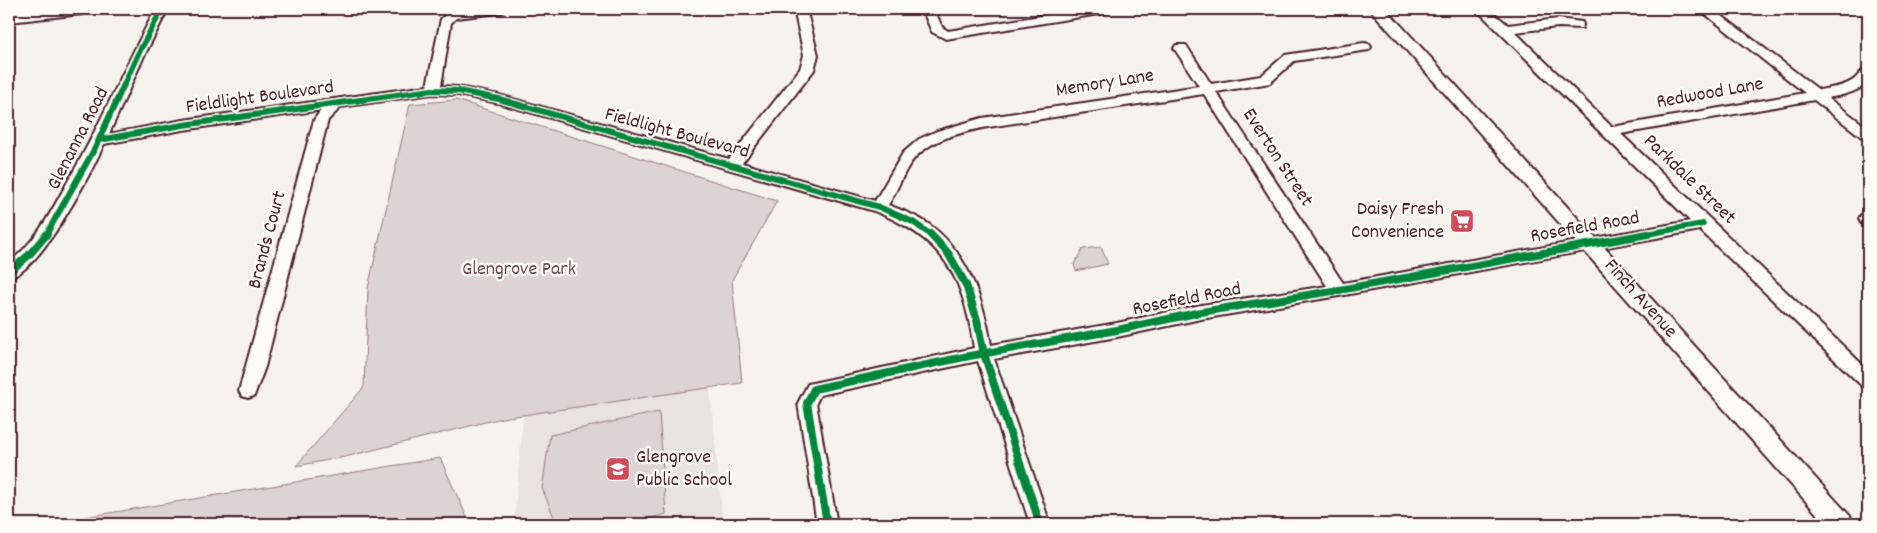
<svg xmlns="http://www.w3.org/2000/svg" width="1877" height="533" font-family="Dekko,sans-serif">
	<style>
		.built { fill: #e9e3e0 }
		.green { fill: #dcd4d2; stroke: #937a7e }
		.lines { fill: none; stroke-linecap: round; stroke-linejoin: round }
		.minor-casing { stroke: #4a1f2b; stroke-width: 4 }
		.major-casing { stroke: #4a1f2b; stroke-width: 4 }
		.minor { fill: #fdfcf7; fill-rule: evenodd }
		.major { fill: #fdfcf7; fill-rule: evenodd }
		.cycleway-far1-casing { stroke: #fdfcf7; stroke-width: 9 }
		.cycleway-casing { stroke: #fdfcf7; stroke-width: 11 }
		.cycleway-far1 { stroke: #00873e; stroke-width: 6 }
		.cycleway { stroke: #00873e; stroke-width: 8 }
		.labels { text-anchor: middle; dominant-baseline: central; stroke-width: 5; stroke-linejoin: round; paint-order: stroke }
		.street-label { font-size: 20px; fill: #4a1f2b; stroke: #fdfcf7 }
		.poi-label { font-size: 20px; fill: #4a1f2b; stroke: #fdfcf7; text-anchor: end }
		.park-label { font-size: 20px; fill: #6e4c55; stroke: #fdfcf7 }
	</style>
	<rect width="100%" height="100%" fill="#f6f3ef"/>
	<filter id="ink" filterUnits="userSpaceOnUse"><feTurbulence type="fractalNoise" baseFrequency=".02" numOctaves="2"/><feDisplacementMap in="SourceGraphic" scale="10" xChannelSelector="R" yChannelSelector="G"/><feConvolveMatrix kernelMatrix="1 2 1 2 8 2 1 2 1" color-interpolation-filters="sRGB"/></filter>
	<g filter="url(#ink)">
		<polygon class="built" points="710,387 723,524 514,524 523,415"/>
		<g class="green">
			<polygon points="456,100 777,201 732,280 742,383 502,418 345,457 296,466 364,387 368,288 410,104"/>
			<polygon points="1101,247 1108,264 1076,271 1074,264 1083,249"/>
			<polygon points="659,412 666,514 630,524 557,524 542,488 550,435"/>
			<polygon points="440,458 470,524 58,524 61,521"/>
		</g>
		<g class="lines">
			<defs>
				<g id="minor">
					<path d="M 156,9 L 168,9 L 144,56 L 109,134 L 183,120 L 427,86 L 441,19 C 456,4 485,9 505,9 L 503,12 L 499,13 L 456,18 L 451,23 L 441,86 L 458,87 L 499,95 L 729,159 L 800,69 L 804,55 L 794,9 L 806,9 L 818,55 L 814,70 L 742,163 L 875,201 L 903,153 L 919,139 L 937,131 L 982,118 L 1199,86 L 1174,48 L 1176,45 L 1186,45 L 1211,84 L 1261,76 L 1285,55 L 1364,43 L 1369,44 L 1371,47 L 1369,50 L 1294,61 L 1270,83 L 1216,92 L 1343,283 L 1690,221 L 1476,9 L 1489,9 L 1508,25 L 1558,19 L 1582,22 L 1583,25 L 1582,28 L 1558,27 L 1515,32 L 1612,127 L 1805,93 L 1699,9 L 1713,9 L 1819,90 C 1831,88 1842,87 1852,81 C 1859,77 1860,70 1868,68 C 1868,71 1869,77 1868,80 C 1865,91 1838,96 1828,98 L 1868,128 L 1868,140 L 1863,138 L 1814,100 L 1621,134 L 1868,370 L 1868,388 L 1862,386 L 1700,230 L 1339,296 L 1201,319 L 1117,337 L 994,359 L 1050,524 L 1030,524 L 978,361 L 820,395 L 816,403 L 837,524 L 817,524 L 798,403 L 808,384 L 974,348 C 963,275 944,239 874,211 L 498,103 L 458,95 L 432,94 L 341,107 L 328,120 L 265,367 L 254,396 L 248,398 L 242,396 L 239,391 L 314,120 L 321,110 L 183,130 L 104,144 C 90,175 41,270 9,278 L 9,263 C 37,240 50,214 67,183 C 100,127 124,66 156,9 ZM 1204,94 L 1327,286 L 1201,305 L 1117,323 L 991,345 C 984,301 967,252 930,225 C 917,216 902,210 888,205 C 896,192 901,179 908,167 C 924,141 955,134 982,128 Z"/>
					<polygon points="922,9 934,9 942,27 948,31 1083,9 1111,9 1105,13 946,39 932,32"/>
					<polygon points="1868,214 1868,224 1861,223 1859,219 1861,215"/>
				</g>
				<g id="major">
					<polygon points="42,9 90,9 87,12 82,14 9,22 9,12"/>
					<polygon points="1370,9 1386,9 1850,516 1853,524 1826,524"/>
				</g>
			</defs>
			<use href="#minor" class="minor-casing"/>
			<use href="#major" class="major-casing"/>
			<use href="#minor" class="minor"/>
			<use href="#major" class="major"/>
			<defs>
				<g id="cycleway-far1">
					<polyline points="99,140 183,125 432,90 458,91 499,99 879,207 913,222 931,235"/>
					<polyline points="46,235 95,148 137,56 162,9"/>
					<polyline points="1641,235 1703,224"/>
				</g>
				<g id="cycleway">
					<polyline points="930,234 948,253 966,285 977,320 984,354 1040,524"/>
					<polyline points="9,272 29,255 47,234"/>
					<polyline points="827,524 807,403 814,389 969,356 1117,330 1201,312 1339,290 1648,234"/>
				</g>
			</defs>
			<use href="#cycleway-far1" class="cycleway-far1-casing"/>
			<use href="#cycleway" class="cycleway-casing"/>
			<use href="#cycleway-far1" class="cycleway-far1"/>
			<use href="#cycleway" class="cycleway"/>
		</g>
	</g>
	<defs>
		<symbol id="supermarket-square" viewBox="-11 -11 22 22"><rect x="-9" y="-9" width="18" height="18" rx="4" fill="#d1495b" stroke="#fdfcf7"/><path d="M-6-5.5h2.5l.6 2H6L4.5 2H-2.5L-4.4-4H-6ZM-1.5 3.2a1.3 1.3 0 1 0 .1 0ZM3 3.2a1.3 1.3 0 1 0 .1 0Z" fill="#fff"/></symbol>
		<symbol id="school-square" viewBox="-11 -11 22 22"><rect x="-9" y="-9" width="18" height="18" rx="4" fill="#d1495b" stroke="#fdfcf7"/><path d="M0-5L7-2L0 1L-7-2ZM-4 1L0 2.5L4 1V4Q0 6-4 4Z" fill="#fff"/></symbol>
	</defs>
	<g fill-rule="evenodd">
		<use href="#supermarket-square" x="1448" y="207" width="28" height="28"/>
		<use href="#school-square" x="604" y="455" width="28" height="28"/>
	</g>
	<g class="labels">
		<g class="street-label">
			<text transform="translate(1105 84) rotate(-9)">Memory Lane</text>
			<text transform="translate(1710 94) rotate(-10)">Redwood Lane</text>
			<text transform="translate(260 98) rotate(-8)">Fieldlight Boulevard</text>
			<text transform="translate(677 134) rotate(15)">Fieldlight Boulevard</text>
			<text transform="translate(79 139) rotate(-63)">Glenanna Road</text>
			<text transform="translate(1277 158) rotate(57)">Everton Street</text>
			<text transform="translate(1689 180) rotate(44)">Parkdale Street</text>
			<text transform="translate(1585 228) rotate(-10)">Rosefield Road</text>
			<text transform="translate(268 240) rotate(-75)">Brands Court</text>
			<text transform="translate(1640 299) rotate(48)">Finch Avenue</text>
			<text transform="translate(1187 300) rotate(-11)">Rosefield Road</text>
		</g>
		<g class="poi-label">
			<text x="1444" y="210">Daisy Fresh<tspan x="1444" dy="23">Convenience</tspan></text>
			<text x="636" y="458" text-anchor="start">Glengrove<tspan x="636" dy="23">Public School</tspan></text>
		</g>
		<g class="park-label">
			<text x="519" y="270">Glengrove Park</text>
		</g>
	</g>
	<rect width="1877" height="533" fill="none" stroke="#fdfcf7" stroke-width="30"/>
	<rect x="15" y="15" width="1847" height="503" fill="none" stroke="#4a1f2b" stroke-width="2" filter="url(#ink)"/>
</svg>
